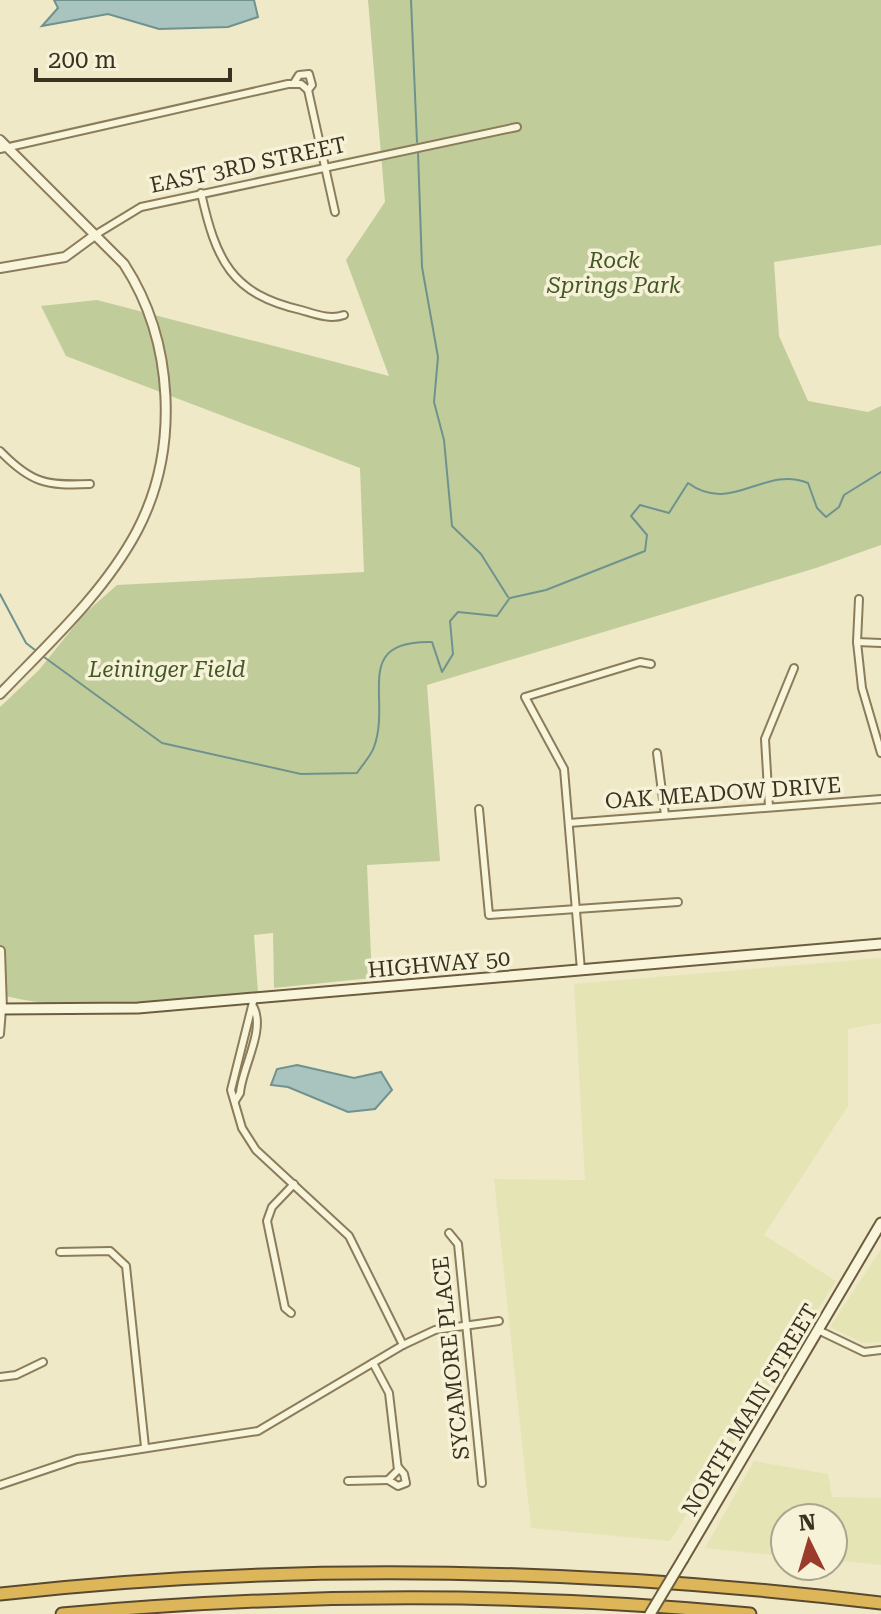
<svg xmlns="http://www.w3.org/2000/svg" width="881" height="1614" font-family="'Roboto Serif',serif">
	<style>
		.farmland { fill: #e5e4b5 }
		.green { fill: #c0cd9b }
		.water { fill: #a9c3bf; stroke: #6f928e; stroke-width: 2 }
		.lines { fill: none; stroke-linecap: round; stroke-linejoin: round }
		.stream { stroke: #6f928e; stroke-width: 2 }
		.minor-casing { stroke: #8b7c5c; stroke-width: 10 }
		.tertiary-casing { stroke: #8b7c5c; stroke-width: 12 }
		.secondary-casing { stroke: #6d5d3f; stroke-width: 13 }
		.motorway-casing { stroke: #594930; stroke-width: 15 }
		.minor { stroke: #f9f5db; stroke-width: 6 }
		.tertiary { stroke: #f9f5db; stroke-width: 8 }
		.secondary { stroke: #f9f5db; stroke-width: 9 }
		.motorway { stroke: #ddb65a; stroke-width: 11 }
		.secondary-bridge-casing { stroke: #6d5d3f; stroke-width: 13; stroke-linecap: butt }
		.secondary-bridge { stroke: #f9f5db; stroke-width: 9 }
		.labels { text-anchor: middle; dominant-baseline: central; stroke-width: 7; stroke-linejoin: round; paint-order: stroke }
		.street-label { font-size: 22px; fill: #3b3120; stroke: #f6f2d7 }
		.park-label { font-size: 22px; font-style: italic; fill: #445827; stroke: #f6f2d7 }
	</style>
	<rect width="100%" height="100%" fill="#efe9c8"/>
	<g class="farmland">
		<polygon points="881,958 881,1023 848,1029 848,1106 764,1235 836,1281 670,1541 531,1528 494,1179 585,1180 574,984"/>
		<polygon points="881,1249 881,1342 863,1343 830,1327"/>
		<polygon points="754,1461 828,1474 832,1497 881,1498 881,1565 833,1560 833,1518 785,1518 785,1556 705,1548"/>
	</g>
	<path class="green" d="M 368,0 L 881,0 L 881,245 L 774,262 L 779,336 L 808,401 L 868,412 L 881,406 L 881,545 L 816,568 L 427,685 L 440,861 L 367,865 L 372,978 L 274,988 L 273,933 L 254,935 L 258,993 C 214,994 172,1001 129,1006 C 86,1010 41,1004 0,995 L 0,707 L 39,670 L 83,615 L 117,585 L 364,572 L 360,468 L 66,356 L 41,306 L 97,300 L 389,376 L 346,260 L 385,202 Z"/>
	<g class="water">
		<polygon points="54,0 254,0 258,17 228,27 159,29 108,14 42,26 58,8"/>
		<polygon points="297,1065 354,1078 381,1072 392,1090 375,1109 348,1112 288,1087 271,1085 277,1069"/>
	</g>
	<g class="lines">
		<g class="stream">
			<polyline points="411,0 417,142"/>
			<polyline points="418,152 422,267 438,357 434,402 444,440 452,526 481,554 508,597"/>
			<polyline points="0,594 26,643 35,650"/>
			<path d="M 510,598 L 546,590 L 645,551 L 647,535 L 631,516 L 640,505 L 669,513 L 688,483 C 732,515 764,465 808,483 L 817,508 L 826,517 L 839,507 L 844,495 L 881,472"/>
			<path d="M 44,657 L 162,743 L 301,774 L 357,773 C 362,765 371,756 374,747 C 392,698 351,640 432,642 L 442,672 L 453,654 L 450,621 L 458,612 L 497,616 L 509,599"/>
		</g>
		<defs>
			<g id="minor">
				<polyline points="294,83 299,75 309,74 312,85 308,90"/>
				<polyline points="308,90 335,212"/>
				<polyline points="0,149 288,84 301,84 308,90"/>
				<path d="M 201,193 C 216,260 231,294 301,310 C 315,314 330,320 344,315"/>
				<polyline points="95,235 141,207 517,127"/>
				<path d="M 0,451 C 31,483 46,486 90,484"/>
				<polyline points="859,599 857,642 862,688 881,753"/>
				<polyline points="857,642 881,643"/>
				<polyline points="657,753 665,815"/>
				<polyline points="769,807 765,739 794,668"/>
				<polyline points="479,809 489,915 678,902"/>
				<polyline points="569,823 881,799"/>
				<polyline points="581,970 564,769 525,697 640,662 651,664"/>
				<polyline points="254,998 231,1090 242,1128 256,1150 349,1236 403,1345"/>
				<polyline points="0,1034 2,1009"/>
				<path d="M 235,1101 L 240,1093 C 242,1068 265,1031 254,1008"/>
				<polyline points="449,1233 458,1244 482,1483"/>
				<polyline points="60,1252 110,1251 126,1266 145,1447"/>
				<polyline points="291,1313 285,1308 267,1221 272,1207 294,1184"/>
				<polyline points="818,1330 864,1352 881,1350"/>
				<polyline points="0,1377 16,1375 43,1362"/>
				<polyline points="388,1480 398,1486 406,1483 404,1474 398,1467"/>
				<polyline points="348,1481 388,1480 398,1470 389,1393 373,1363"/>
				<polyline points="0,1485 77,1459 258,1431 403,1345 435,1330 499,1321"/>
			</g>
			<g id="tertiary">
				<path d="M 0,140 L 124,264 C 174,341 180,449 137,531 C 104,593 48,644 0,694"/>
				<polyline points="0,268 65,257 95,235"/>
				<polyline points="0,951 2,1009"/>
			</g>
			<g id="secondary">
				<polyline points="0,1009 138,1008 881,944"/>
				<polyline points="683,1559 881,1223"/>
			</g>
			<g id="motorway">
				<path d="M 0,1594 C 294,1561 588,1568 881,1603"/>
				<path d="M 62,1614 C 291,1593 521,1592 750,1614"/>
			</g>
		</defs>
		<use href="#minor" class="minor-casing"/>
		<use href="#tertiary" class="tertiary-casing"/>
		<use href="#secondary" class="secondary-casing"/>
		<use href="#motorway" class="motorway-casing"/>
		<use href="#minor" class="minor"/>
		<use href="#tertiary" class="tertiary"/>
		<use href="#secondary" class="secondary"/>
		<use href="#motorway" class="motorway"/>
		<defs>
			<polyline id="secondary-bridge" points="650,1614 683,1559"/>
		</defs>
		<use href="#secondary-bridge" class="secondary-bridge-casing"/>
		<use href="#secondary-bridge" class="secondary-bridge"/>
	</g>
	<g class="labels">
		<g class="street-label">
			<text transform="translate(248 165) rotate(-12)">EAST 3RD STREET</text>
			<text transform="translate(723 793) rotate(-4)">OAK MEADOW DRIVE</text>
			<text transform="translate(439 964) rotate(-5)">HIGHWAY 50</text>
			<text transform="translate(451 1358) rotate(-96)">SYCAMORE PLACE</text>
			<text transform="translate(750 1410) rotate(-59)">NORTH MAIN STREET</text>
		</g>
		<g class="park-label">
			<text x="614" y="260">Rock<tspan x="614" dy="25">Springs Park</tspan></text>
			<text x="167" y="669">Leininger Field</text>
		</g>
	</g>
	<g transform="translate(809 1542) rotate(355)"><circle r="38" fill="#f6f2d7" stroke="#aba58e" stroke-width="2"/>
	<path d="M0-6L14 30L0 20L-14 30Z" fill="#9a3b2c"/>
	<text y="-12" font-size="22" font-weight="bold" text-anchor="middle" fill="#3b3120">N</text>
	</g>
	<path d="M36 68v12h194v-12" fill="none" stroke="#3b3120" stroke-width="4"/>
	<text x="48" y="68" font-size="24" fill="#3b3120" stroke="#f6f2d7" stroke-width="6" paint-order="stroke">200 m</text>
</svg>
